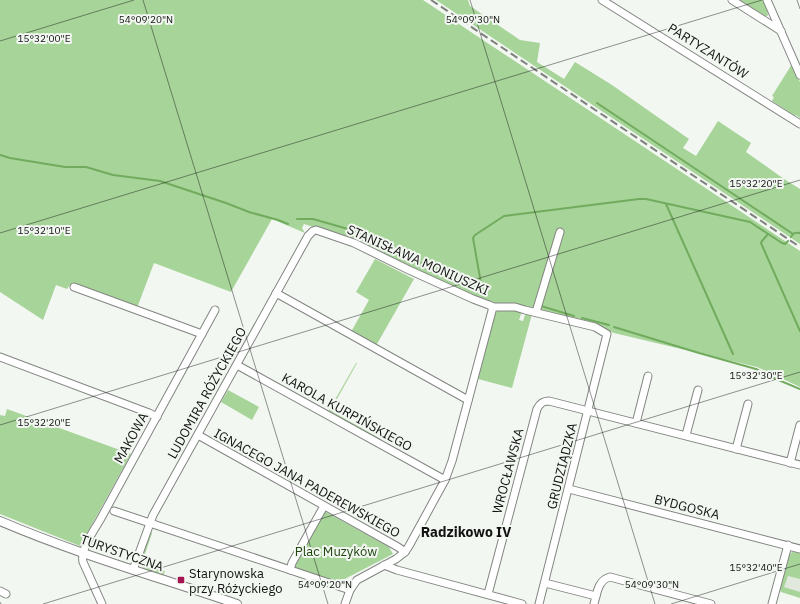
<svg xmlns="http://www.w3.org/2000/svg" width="800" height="604" font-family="'IBM Plex Sans',sans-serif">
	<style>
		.built { fill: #e1e9df }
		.green { fill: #a7d499 }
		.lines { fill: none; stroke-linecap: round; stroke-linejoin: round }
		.stream { stroke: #71ab5e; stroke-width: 2 }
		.minor-casing { stroke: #828581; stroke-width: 9 }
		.tertiary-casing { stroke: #828581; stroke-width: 10 }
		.minor { stroke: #fff; stroke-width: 7 }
		.tertiary { stroke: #fff; stroke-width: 8 }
		.rail { stroke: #7e817d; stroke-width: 2; stroke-dasharray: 8 4; stroke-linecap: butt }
		.ticks { fill: none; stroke: #111311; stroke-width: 1; stroke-opacity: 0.45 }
		.poi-dot { fill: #a61452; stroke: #f3f7f2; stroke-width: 1.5 }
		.labels { text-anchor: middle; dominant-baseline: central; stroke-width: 4; stroke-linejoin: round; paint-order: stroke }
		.street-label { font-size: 13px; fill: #111311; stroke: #f3f7f2 }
		.park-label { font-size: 13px; fill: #1e450f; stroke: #f3f7f2 }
		.poi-label { font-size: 13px; fill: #111311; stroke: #f3f7f2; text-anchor: start }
		.neighbourhood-label { font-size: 14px; font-weight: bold; fill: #111311; stroke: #f3f7f2 }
		.ticks-label { font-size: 10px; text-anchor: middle; fill: #111311; stroke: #f3f7f2; stroke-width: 4; stroke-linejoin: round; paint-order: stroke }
	</style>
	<rect width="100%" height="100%" fill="#f3f7f2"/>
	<polygon class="built" points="800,551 800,597 782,592 788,557"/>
	<g class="green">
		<polygon points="0,0 423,0 800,251 800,387 757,367 614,333 600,327 492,303 476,298 366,246 364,242 358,238 356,241 304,224 302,228 305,233 272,219 231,292 154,263 137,308 74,284 69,286 67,289 56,285 43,320 0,292"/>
		<polygon points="436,0 468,0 470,6 520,40 540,43 537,62 564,79 575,62 612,85 689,139 683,148 696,156 718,121 751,143 746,152 784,179 800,189 800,244"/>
		<polygon points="740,0 764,0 767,7 767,9 768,15 767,16 764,16"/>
		<polygon points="792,64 800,82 800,118 796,115 795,116 772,101 774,97 772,96"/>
		<polygon points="375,259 414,279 377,344 381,347 380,349 351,332 369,300 356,292"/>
		<polygon points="500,309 519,310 521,314 519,320 523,321 525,315 528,313 532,314 512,388 478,379 477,383 476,380 493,314"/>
		<polygon points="356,363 357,363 332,408 333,412 381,439 380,441 328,412"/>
		<polygon points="228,390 259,407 252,420 221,402"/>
		<polygon points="7,409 131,454 80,546 0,514 0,415 5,416"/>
		<polygon points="324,512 326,512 389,547 393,554 337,583 295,568 294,565"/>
		<path d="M 149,532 L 152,533 L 142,563 L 165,571 L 163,576 C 155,573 142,571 139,562 Z"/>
		<polygon points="796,550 800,551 800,579 788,576 784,587 800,592 800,598 781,592 779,588 787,557 793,551"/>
	</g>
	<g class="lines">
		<g class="stream">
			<polyline points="597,103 793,234"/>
			<polyline points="0,155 10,158 65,167 86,167 113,175 160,181 226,203 249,212 278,220 288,224"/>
			<polyline points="666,204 733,354"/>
			<polyline points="297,219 313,219 355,231 479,291 482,291 482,289 473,238 475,235 504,216 639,199 646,199 750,222 782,243 785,244 788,241"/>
			<polyline points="768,234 762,241 761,243 800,331"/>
			<path d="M 791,237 C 793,233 795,232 800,233"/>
			<polyline points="541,306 574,316"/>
			<polyline points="582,318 609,325"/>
			<polyline points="614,327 699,353 756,369 769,376 800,389"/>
		</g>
		<defs>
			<g id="minor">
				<polyline points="602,0 800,124"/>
				<polyline points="732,0 781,31"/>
				<polyline points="767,0 800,75"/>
				<polyline points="74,287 202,334"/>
				<polyline points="276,293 468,400"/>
				<polyline points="536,312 560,232"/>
				<polyline points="0,357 149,413 157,417"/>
				<polyline points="237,365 445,480"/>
				<polyline points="636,423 648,376"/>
				<polyline points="198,435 398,547 405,552"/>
				<polyline points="686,435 698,390"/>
				<polyline points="736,449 748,404"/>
				<polyline points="790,463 800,425"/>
				<polyline points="569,489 800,549"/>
				<polyline points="114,511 350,590"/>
				<polyline points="384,565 397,570 522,604"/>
				<polyline points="133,570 153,515 308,236 313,231 316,230 354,243 409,270 473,299 489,305 493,307 515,307 525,310 595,327 607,334 539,604"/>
				<polyline points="290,570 292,563 324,506"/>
				<polyline points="545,583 596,596"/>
				<polyline points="0,591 6,594"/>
				<path d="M 488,594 L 537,409 C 540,403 543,401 549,401 L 800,465"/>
				<path d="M 102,604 L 83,562 C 80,550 94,530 100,520 L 215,310"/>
				<polyline points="345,604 350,590 357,580 396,559 405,552 409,546 445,480 452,461 493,307"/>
				<path d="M 594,604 C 597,593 598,580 610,577 L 711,604"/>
				<polyline points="772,604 788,545"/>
			</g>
			<path id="tertiary" d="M 0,521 C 77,554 158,577 237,604"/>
		</defs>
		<use href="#minor" class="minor-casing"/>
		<use href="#tertiary" class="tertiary-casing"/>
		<use href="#minor" class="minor"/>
		<use href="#tertiary" class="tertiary"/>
		<polyline class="rail" points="431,0 800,247"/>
	</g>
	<path class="ticks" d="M 143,0 L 328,604M 470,0 L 655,604M 797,0 L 800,9M 0,41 L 134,0M 0,233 L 762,0M 0,425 L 800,180M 0,602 L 1,604M 43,604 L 800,372M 671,604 L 800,564"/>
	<rect class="poi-dot" x="177" y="576" width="8" height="8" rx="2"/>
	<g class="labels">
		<g class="street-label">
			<text transform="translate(708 51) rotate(32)">PARTYZANTÓW</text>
			<text transform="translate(418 260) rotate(24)">STANISŁAWA MONIUSZKI</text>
			<text transform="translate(207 393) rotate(-61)">LUDOMIRA RÓŻYCKIEGO</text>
			<text transform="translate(347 412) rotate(29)">KAROLA KURPIŃSKIEGO</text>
			<text transform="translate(131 438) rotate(-61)">MAKOWA</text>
			<text transform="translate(562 466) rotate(-76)">GRUDZIĄDZKA</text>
			<text transform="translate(508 471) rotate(-75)">WROCŁAWSKA</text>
			<text transform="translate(307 483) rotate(29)">IGNACEGO JANA PADEREWSKIEGO</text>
			<text transform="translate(687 507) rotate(14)">BYDGOSKA</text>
			<text transform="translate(122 553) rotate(19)">TURYSTYCZNA</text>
		</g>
		<g class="park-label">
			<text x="336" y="551">Plac Muzyków</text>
		</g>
		<g class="poi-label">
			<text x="189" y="573">Starynowska<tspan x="189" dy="15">przy Różyckiego</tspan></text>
		</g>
		<g class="neighbourhood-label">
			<text x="466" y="532">Radzikowo IV</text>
		</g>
	</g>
	<g class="ticks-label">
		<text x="146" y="23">54°09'20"N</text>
		<text x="473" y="23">54°09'30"N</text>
		<text x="44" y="42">15°32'00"E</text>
		<text x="756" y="187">15°32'20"E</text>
		<text x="44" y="234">15°32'10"E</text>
		<text x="756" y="379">15°32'30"E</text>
		<text x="44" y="426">15°32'20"E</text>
		<text x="756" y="571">15°32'40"E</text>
		<text x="325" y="588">54°09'20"N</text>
		<text x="652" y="588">54°09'30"N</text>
	</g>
</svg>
